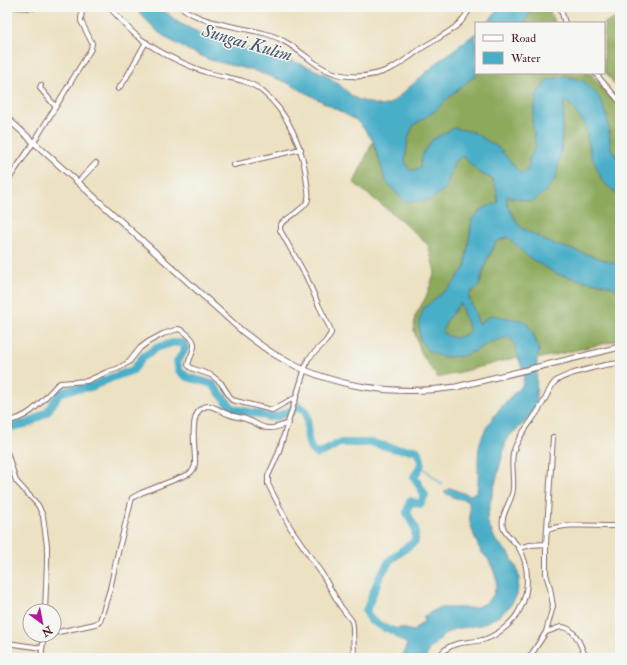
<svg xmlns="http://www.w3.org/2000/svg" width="627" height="665" font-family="'IM FELL Double Pica',serif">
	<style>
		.forest { fill: #8ca95b; stroke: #6b6443 }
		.water { fill: #49aec8; stroke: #4a667a; fill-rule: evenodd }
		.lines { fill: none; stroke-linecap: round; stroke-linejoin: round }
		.stream { stroke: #49aec8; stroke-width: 1.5 }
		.river { stroke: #49aec8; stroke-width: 8 }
		.minor-casing { stroke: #836360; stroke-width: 6 }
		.tertiary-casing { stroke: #836360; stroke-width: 7 }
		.minor { stroke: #fff; stroke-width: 4 }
		.tertiary { stroke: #fff; stroke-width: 5 }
		.labels { text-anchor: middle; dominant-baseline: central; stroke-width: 3; stroke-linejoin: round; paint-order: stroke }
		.water-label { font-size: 18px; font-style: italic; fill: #4a586a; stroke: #f6f6f2 }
	</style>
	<rect width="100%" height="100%" fill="#f6f6f2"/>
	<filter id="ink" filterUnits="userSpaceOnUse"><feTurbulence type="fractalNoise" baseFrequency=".025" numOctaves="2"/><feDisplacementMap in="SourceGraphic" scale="8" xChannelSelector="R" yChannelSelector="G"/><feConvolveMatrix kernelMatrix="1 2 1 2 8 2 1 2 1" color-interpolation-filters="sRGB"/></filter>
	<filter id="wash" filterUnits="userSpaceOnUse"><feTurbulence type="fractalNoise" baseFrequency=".012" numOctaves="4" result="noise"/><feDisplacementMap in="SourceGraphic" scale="16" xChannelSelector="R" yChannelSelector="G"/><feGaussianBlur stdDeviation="0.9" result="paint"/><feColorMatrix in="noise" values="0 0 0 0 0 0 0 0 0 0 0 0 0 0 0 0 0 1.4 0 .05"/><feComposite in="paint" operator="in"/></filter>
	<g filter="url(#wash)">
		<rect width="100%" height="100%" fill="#ece1c2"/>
		<g class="forest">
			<polygon points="534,7 548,7 555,23 524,23"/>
			<polygon points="620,17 620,92 604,70 604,23"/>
			<polygon points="478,73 590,73 620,108 620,163 611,148 607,116 585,82 532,120 536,147 529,159 529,169 520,174 499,148 473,132 454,129 432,140 422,155 420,168 410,171 405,162 408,138 413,126 436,110 449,97"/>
			<polygon points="564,102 569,103 585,125 591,155 614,192 620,196 620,265 548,242 520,227 507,205 506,196 532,202 561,150"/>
			<polygon points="373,141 386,182 446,188 454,162 463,156 478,172 492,179 496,187 498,203 484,208 472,219 465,267 452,285 424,308 442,357 462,356 475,351 490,342 510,336 515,343 518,357 438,378 422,355 414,331 415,316 426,297 435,272 428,245 402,221 354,183"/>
			<polygon points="508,237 528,257 557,274 585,281 605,284 617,289 620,298 620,340 537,359 539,350 533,333 479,324 468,295 479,286 487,260 496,242"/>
			<path d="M 460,303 L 470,332 C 458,338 454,341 442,332 L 447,320 Z"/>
		</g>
		<g class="water">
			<path d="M 134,7 L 160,7 L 179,23 L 198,32 L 225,44 L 264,52 L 301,64 L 325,74 L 342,87 L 352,96 L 359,100 L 382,106 L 389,104 L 395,100 L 439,61 L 476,33 L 476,73 L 478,73 L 449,97 L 436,110 L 413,126 L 408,138 L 405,161 L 410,171 L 420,168 L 422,155 L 432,140 L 454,128 L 473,132 L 499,148 L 521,174 L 529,169 L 529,159 L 536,147 L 532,120 L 537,95 L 547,80 L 566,76 L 585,82 L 599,97 L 607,116 L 611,148 L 620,163 L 620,196 L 603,182 L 591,155 L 585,125 L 569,103 L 564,102 L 561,150 L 556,178 L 545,192 L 532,202 L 507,196 L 507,205 L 520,227 L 548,242 L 620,265 L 620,298 L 617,289 L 605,284 L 585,281 L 557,274 L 528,257 L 508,237 L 496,242 L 487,260 L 479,286 L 468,295 L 479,324 L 491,315 L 525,321 L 533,333 L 539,350 L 537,360 L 536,405 L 529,418 L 507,438 L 490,503 L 487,521 L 495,539 L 510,555 L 517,569 L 519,578 L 517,595 L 510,606 L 499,616 L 481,625 L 454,629 L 445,634 L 428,651 L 426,658 L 402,658 L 407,644 L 396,637 L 397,628 L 402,628 L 413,631 L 424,621 L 424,616 L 439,608 L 474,608 L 486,603 L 494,594 L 497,581 L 493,569 L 488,559 L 481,552 L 475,538 L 470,523 L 469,501 L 452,497 L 444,492 L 450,488 L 463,493 L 471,495 L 477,491 C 480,475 476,459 480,443 C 485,424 507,398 522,386 C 526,372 522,370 518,357 C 514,347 518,346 509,337 L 490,342 L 475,351 L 462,356 L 442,357 L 428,351 L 420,340 L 419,321 L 424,308 L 452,285 L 465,267 L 472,219 L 484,208 L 498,203 L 496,187 L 492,179 L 478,172 L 463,156 L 454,162 L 446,188 L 431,200 L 405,202 L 386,182 L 373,141 L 365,130 L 356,120 L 286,82 L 255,71 L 210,60 L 188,50 L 168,39 L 158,32 ZM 460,303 L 470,332 C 458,338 454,341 442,332 L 447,320 Z"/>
			<polygon points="500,7 534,7 524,23 487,23"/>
		</g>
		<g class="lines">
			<polyline class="stream" points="421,466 442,484"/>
			<g class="river">
				<path d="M 7,428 L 29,423 L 47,412 L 60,393 L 69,390 L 91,387 L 111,378 L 133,370 L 143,357 L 156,348 L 172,343 L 183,343 L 185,349 L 177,362 L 179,371 L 187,377 L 212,384 L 233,409 L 259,414 L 268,417 L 278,416 L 299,407 L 305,410 C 312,425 301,443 317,454 L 327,450 L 339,443 L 373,443 L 396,449 L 416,450 C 425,461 421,466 414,477 L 425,495 L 420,504 L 410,501 L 407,513 L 415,528 L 415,541 L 390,560 L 379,578 L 366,611 L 371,620 L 385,628"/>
				<polyline points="391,630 405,635"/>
			</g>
		</g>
	</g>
	<g filter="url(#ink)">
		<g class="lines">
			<defs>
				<g id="minor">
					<polyline points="15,7 33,8"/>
					<path d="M 109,7 C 118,16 126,27 136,35 C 156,52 181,63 205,72 C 224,78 247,78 262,91 C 289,113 304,150 307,184 C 308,190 310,197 307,202 C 303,209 288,218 282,223 L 280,226 L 280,230 L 306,276 L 319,306 L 330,328 L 331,333 L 326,341 L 308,359 L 278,454 L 268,476 L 268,484 L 290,527 L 322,574 L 341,607 L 352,621 L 353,627 L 354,658"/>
					<path d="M 181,7 C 205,26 242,26 270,35 C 289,41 303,55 319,66 C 341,80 369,79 392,68 C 404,62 414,53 425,46 C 441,36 463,27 470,7"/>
					<polyline points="560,7 565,23"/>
					<polyline points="595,73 620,102"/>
					<polyline points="41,85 40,88 55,106"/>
					<polyline points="118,89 125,80 146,42"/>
					<polyline points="234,165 301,149"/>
					<polyline points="7,182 34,142 91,49 92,43 81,21 82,7"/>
					<polyline points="78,182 96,163"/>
					<path d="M 7,421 C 29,419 42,401 56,386 L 60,383 L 87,381 L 107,372 L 117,369 L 129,362 L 140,348 L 148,342 L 163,334 L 178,329 C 182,330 186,333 189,336 C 200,345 190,354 188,365 L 191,368 L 211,375 L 221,383 L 232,400 L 272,410 L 290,400 L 296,398"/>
					<polyline points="7,452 16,481 38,505 43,516 47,546 47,563 45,611"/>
					<path d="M 547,530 C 571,522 595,527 620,526"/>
					<polyline points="519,548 530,545 546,544"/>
					<path d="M 546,632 C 551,631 556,628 561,627 C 576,627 581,647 586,658"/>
					<path d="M 54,633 L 95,624 L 100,621 L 110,589 L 118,552 L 132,498 L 141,493 L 189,474 C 193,471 195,468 195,463 C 196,450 186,408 208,406 C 215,406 221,412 228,414 C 234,417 242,417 248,420 C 255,422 261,428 268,428 C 274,429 283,425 289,423"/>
					<polyline points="7,643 42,648"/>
					<polyline points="41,658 44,635"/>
					<path d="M 438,658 C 451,638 467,645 486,639 C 499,634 514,622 520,609 C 529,592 530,566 519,548 C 515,541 505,535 503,527 C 500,514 512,502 513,489 C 514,477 511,464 513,453 C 518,434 535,419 544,401 C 548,395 550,385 556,381 C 567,373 606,364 620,363"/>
					<polyline points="529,658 546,632 553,606 550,588 546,574 546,544 553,437"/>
				</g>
				<path id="tertiary" d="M 7,118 L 242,331 C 254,340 266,350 279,357 C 332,388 396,396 456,387 L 620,347"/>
			</defs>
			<use href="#minor" class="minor-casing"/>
			<use href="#tertiary" class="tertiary-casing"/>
			<use href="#minor" class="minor"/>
			<use href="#tertiary" class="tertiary"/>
		</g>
	</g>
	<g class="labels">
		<g class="water-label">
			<text transform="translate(247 43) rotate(16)">Sungai Kulim</text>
		</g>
	</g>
	<rect width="627" height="665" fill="none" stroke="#f6f6f2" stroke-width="24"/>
	<rect x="475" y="22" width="130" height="52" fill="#f6f6f2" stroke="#b1a0a2"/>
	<rect x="483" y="35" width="20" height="6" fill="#ffffff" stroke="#b1a0a2"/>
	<text x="511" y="42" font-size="12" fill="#4a1f2b">Road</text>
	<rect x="483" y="52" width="20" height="12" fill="#49aec8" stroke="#b1a0a2"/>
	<text x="511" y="62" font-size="12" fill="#4a1f2b">Water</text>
	<g transform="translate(42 623) rotate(148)"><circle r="19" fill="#f6f6f2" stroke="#b1a0a2"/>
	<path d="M0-3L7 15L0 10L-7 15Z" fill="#b5179e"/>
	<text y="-6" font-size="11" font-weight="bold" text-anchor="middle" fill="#4a1f2b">N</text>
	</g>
</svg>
